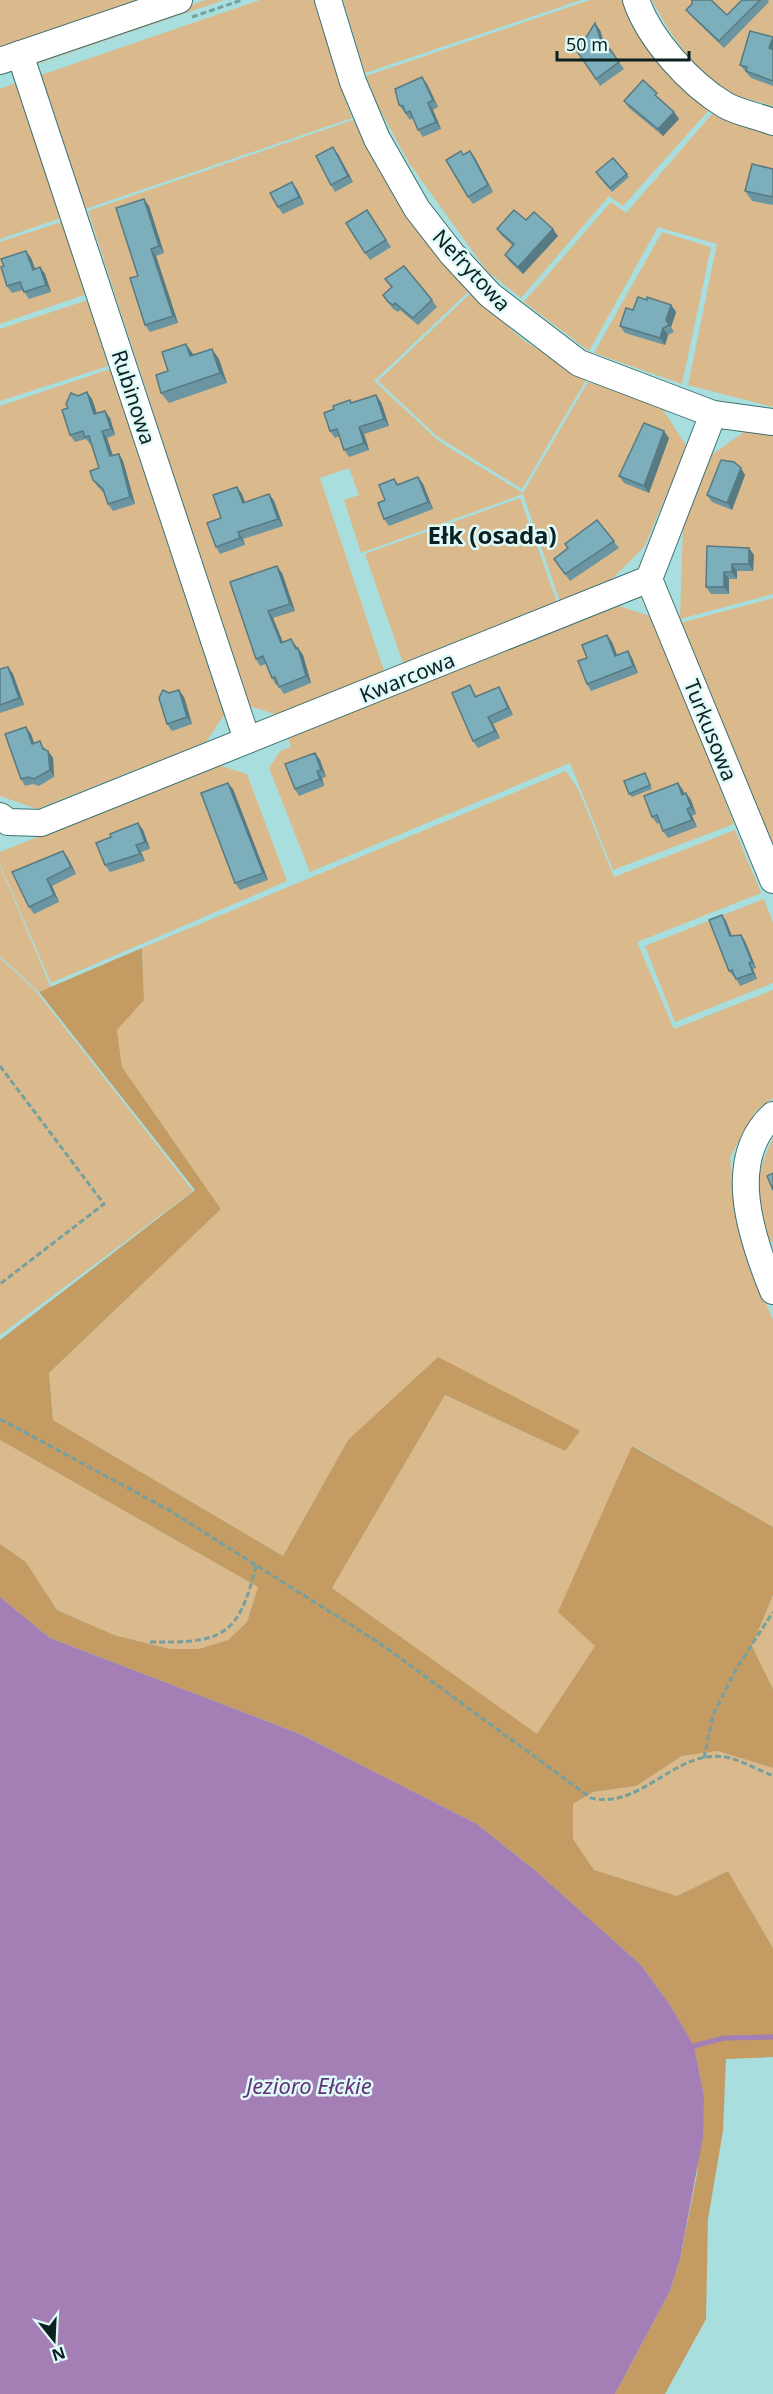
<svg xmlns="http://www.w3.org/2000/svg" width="773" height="2394" font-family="'Noto Sans',sans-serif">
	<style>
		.green { fill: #dab98c }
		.forest { fill: #c49b62 }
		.water { fill: #a37fb5 }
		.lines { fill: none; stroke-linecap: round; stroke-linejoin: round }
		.stream { stroke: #a37fb5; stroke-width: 5 }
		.minor-casing { stroke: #3d7171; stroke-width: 28 }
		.path { stroke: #74a09f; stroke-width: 3; stroke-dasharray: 6 3; stroke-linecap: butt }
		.minor { stroke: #fff; stroke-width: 26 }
		.wall { fill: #6b96a1 }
		.shaded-wall { fill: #577a83 }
		.building { fill: #7cafbb; stroke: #577a83; stroke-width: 1.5 }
		.labels { text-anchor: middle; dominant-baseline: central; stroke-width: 5; stroke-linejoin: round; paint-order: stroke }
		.street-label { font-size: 21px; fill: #0b2221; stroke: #dffaf9 }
		.water-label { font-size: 22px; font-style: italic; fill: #623276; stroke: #dffaf9 }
		.quarter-label { font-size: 24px; font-weight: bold; fill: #0b2221; stroke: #dffaf9 }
	</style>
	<rect width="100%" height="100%" fill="#a8dfde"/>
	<g class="green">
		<polygon points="0,0 152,0 0,52"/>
		<polygon points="206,0 224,0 37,64 45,54"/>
		<polygon points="260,0 315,0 340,86 352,118 85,209 41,75"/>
		<polygon points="343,0 581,0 365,73"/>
		<path d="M 590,0 L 622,0 C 639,46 674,77 709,110 L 623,206 L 609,196 L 521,298 L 487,271 L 409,163 L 380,110 L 366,76 Z"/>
		<path d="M 652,0 L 773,0 L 773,106 C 760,102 745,99 733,94 C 698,77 669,33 652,0 Z"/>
		<polygon points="15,83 61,218 0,239 0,89"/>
		<polygon points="713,113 773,136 773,407 688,385 717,244 658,227 589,351 524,302 611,202 626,213"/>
		<polygon points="353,120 387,181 423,238 469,291 374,381 440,442 523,493 588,382 660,405 687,447 644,547 609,582 560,602 523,494 361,553 344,500 359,495 349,468 320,478 385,674 281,716 249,706 88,211"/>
		<polygon points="64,221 87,294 0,324 0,242"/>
		<polygon points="662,232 711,247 682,384 594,353"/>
		<polygon points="471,293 523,340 586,380 522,489 438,437 378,381"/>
		<polygon points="88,300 108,366 0,401 0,329"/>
		<polygon points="110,369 224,715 206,742 37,809 0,796 0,406"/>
		<polygon points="747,430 773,432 773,594 680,619 683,527 710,456"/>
		<polygon points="520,498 558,605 404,666 365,554"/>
		<polygon points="773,598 773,855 680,623"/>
		<polygon points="619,606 653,617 734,824 613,870 570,763 310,872 269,768 280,751 291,747 288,738"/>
		<polygon points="218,765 247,774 287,881 51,983 0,864 0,852"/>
		<polygon points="566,771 579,791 614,877 735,830 761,893 637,942 674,1029 773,990 773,1098 755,1112 730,1157 733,1198 748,1262 773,1320 773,1527 633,1446 595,1646 537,1735 332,1588 445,1395 565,1451 438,1358 348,1440 283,1556 53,1420 49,1373 221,1209 122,1067 117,1029 144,1000 142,948"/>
		<polygon points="0,866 51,988 39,992 0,956"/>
		<polygon points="764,899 773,923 773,983 675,1022 645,946"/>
		<polygon points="0,958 35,990 193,1191 0,1335"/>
		<path d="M 773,1138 L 773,1241 L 769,1243 C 756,1194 751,1186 773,1138 Z"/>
		<polygon points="0,1440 258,1587 247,1622 228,1640 200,1649 170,1649 114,1635 57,1610 26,1562 0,1544"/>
		<polygon points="773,1595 773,1689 752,1646"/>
		<polygon points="718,1751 773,1768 773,1948 728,1871 677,1896 594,1870 573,1839 573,1804 593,1792 636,1786 682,1756"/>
	</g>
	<polygon class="forest" points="142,948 144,1000 117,1030 122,1067 221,1209 49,1373 53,1420 283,1556 348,1440 438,1357 580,1431 565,1451 445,1395 332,1588 537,1734 595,1646 558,1612 632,1446 773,1527 773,1595 752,1646 773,1689 773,1768 718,1751 682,1756 636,1786 593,1792 573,1804 573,1839 594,1870 677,1896 728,1871 773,1948 773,2057 726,2059 723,2131 708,2219 706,2319 665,2394 615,2394 670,2291 680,2259 697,2174 704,2096 694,2047 670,2005 641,1965 537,1872 477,1824 300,1734 50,1638 0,1597 0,1544 26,1562 57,1610 114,1635 170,1649 199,1649 228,1640 247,1622 258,1587 0,1440 0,1340 195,1190 39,992"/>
	<polygon class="water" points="0,1597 50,1638 300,1734 477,1824 537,1872 641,1965 670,2005 694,2046 704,2096 703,2137 680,2259 670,2291 615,2394 0,2394"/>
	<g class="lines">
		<polyline class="stream" points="694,2046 724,2038 773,2037"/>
		<defs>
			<g id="minor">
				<polyline points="328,0 353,82 377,139 417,209 452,254 490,295 579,363 713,414 773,422"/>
				<path d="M 636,0 C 649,39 690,84 725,105 C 739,113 758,116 773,122"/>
				<polyline points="20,54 247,740"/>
				<polyline points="0,61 179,0"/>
				<polyline points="649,579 773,880"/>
				<polyline points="0,816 8,822 41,823 649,579 713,414"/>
				<path d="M 773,1115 C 724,1160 752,1239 773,1291"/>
			</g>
		</defs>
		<use href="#minor" class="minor-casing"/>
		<g class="path">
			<polyline points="192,17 242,0"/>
			<polyline points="0,1066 104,1204 0,1284"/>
			<path d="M 0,1419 L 167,1509 L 381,1644 L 591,1798 C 644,1810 677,1745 730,1758 C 744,1762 759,1770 773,1776"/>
			<path d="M 150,1642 C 221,1643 239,1638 256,1565"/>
			<polyline points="704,1758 713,1715 736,1669 773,1612"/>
		</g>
		<use href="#minor" class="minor"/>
	</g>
	<g class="wall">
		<polygon points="742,0 768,0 769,2 724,48 691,16 686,10 727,15"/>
		<polygon points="600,30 607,51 610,49 624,69 600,86 574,47"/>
		<polygon points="773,38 773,86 751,78 740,65"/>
		<polygon points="427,84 438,107 433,110 441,129 423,137 418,130 413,118 410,120 399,105"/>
		<polygon points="661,100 674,112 679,119 663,136 629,108 624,101 662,100"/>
		<polygon points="338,154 353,182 335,192 331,185"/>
		<polygon points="463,155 475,158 493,192 473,204 468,197"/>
		<polygon points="773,169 773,205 752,201 745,191"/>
		<polygon points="627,174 629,177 612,192 598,176"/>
		<polygon points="297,189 304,204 283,214 278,207"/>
		<polygon points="149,206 164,253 156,256 178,323 150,332 145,325 138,276"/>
		<polygon points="367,210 391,247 370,260 365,253"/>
		<polygon points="526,220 558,236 523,274 510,262 505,255 513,246 502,236 497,229"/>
		<polygon points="26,251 31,258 35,269 40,267 45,274 51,292 29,299 23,290 12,293 7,286 4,266"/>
		<polygon points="385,279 432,300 437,307 418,325 400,310 398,312 393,309 383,295 391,287"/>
		<polygon points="647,300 671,305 676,312 671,327 674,332 668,335 665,345 625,333 620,326 633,310"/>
		<polygon points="193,355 219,359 227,383 169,403 161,393 168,371"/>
		<polygon points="78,396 92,399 97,413 105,411 110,418 115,435 107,438 113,456 119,454 123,461 135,504 113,511 108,504 104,493 98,487 93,480 99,468 91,444 90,444 86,439 75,442 70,435 68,408"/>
		<polygon points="350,400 352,403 381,402 389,426 364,434 369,450 349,457 344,450 339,436 335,438 330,431 334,409"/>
		<polygon points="669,438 649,493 624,483 619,476"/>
		<polygon points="745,475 732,510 712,502 707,495"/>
		<polygon points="418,477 423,484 433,509 389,526 384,519 385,500 394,479 398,484"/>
		<polygon points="237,487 242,494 245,503 269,494 274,501 283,526 243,539 245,545 220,554 216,547 221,518"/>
		<polygon points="597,520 619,548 570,581 554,559 568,548"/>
		<polygon points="707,546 754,555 753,571 737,571 737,579 729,579 729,594 711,594 706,587"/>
		<polygon points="282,573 295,611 273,618 283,642 296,646 303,655 311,683 284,694 278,685 276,685 272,678 266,664 260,666 256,659 230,582"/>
		<polygon points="612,642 617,655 628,651 632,658 638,673 591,691 587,684 587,658"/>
		<polygon points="8,667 13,674 24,705 0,713 0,669"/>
		<polygon points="470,685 477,697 499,687 503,694 513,715 493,724 500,738 478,748 473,741"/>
		<polygon points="169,693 184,697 192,724 172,731 167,724"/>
		<polygon points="31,734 34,743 45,748 46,750 48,751 53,758 54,777 39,786 33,784 25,786 21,779"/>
		<polygon points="315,753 320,760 326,777 322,778 324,786 299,796 295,789"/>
		<polygon points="647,776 652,789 632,797 629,794"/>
		<polygon points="233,789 268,880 240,890 235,883"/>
		<polygon points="683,790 684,794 691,800 696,814 692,816 697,827 668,838 663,831 660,822 657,824 652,817"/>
		<polygon points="138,823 143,830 150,849 141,852 145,861 110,872 105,865 111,837"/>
		<polygon points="63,851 68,858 76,874 52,886 59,902 34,914 29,907"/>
		<polygon points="726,921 732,936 741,935 745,941 756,968 753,969 757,979 740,986 735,977 734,977 729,971"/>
	</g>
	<g class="shaded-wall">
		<polygon points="595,23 600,30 609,60 605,53"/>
		<polygon points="773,37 773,54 769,48"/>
		<polygon points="422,77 427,84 438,107 433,100"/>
		<polygon points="428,103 433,110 441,129 436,122"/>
		<polygon points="674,112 679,119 663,136 658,129"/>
		<polygon points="333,147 338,154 353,182 348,176"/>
		<polygon points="470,151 475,158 493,192 488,185"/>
		<polygon points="292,182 297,189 304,204 299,197"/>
		<polygon points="144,199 149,206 164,253 159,246"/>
		<polygon points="553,229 558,236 523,274 518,267"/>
		<polygon points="151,249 156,256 178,323 173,316"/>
		<polygon points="26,251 31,258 38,276 33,270"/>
		<polygon points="40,267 45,274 51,292 46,285"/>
		<polygon points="671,305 676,312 671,327 674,332 666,320"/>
		<polygon points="663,328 668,335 665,345 660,338"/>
		<polygon points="186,344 193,354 197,366 190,356"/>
		<polygon points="212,349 219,359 227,383 220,373"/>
		<polygon points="87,392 92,399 99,421 94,414"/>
		<polygon points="376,395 381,402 389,426 384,419"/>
		<polygon points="105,411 110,418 115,435 111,429"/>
		<polygon points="359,427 364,434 369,450 364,443"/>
		<polygon points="102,431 107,438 115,463 110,456"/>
		<polygon points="664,431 669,438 649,493 644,486"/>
		<polygon points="119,454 123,461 135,504 130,497"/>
		<polygon points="741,468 745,475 732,510 727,503"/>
		<polygon points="418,477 423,484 433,509 428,502"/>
		<polygon points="237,487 242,494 248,510 243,503"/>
		<polygon points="269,494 274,501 283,526 278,519"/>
		<polygon points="238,532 243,539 245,545 240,538"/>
		<polygon points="749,548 754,555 753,571 749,564"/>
		<polygon points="732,564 737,571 737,579 732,572"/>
		<polygon points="277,566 282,573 295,611 290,604"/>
		<polygon points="724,572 729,579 729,594 724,587"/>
		<polygon points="268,611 273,618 286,650 281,643"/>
		<polygon points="607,635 612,642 620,663 615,656"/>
		<polygon points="291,639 296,646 300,654 298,648 303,655 311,683 306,676"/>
		<polygon points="628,651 632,658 638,673 633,666"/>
		<polygon points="8,667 13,674 24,705 19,698"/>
		<polygon points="499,687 503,694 513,715 508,708"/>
		<polygon points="179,690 184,697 192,724 187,717"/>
		<polygon points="488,717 493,724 500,738 495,731"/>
		<polygon points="26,727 31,734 37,751 32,744"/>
		<polygon points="48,751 53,758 54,777 50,770"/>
		<polygon points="315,753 320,760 326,777 321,770"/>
		<polygon points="317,771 322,778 324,786 320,779"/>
		<polygon points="228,783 233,789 268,880 263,873"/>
		<polygon points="678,783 683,790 687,802 682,795"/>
		<polygon points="686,793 691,800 696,814 691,807"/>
		<polygon points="687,809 692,816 697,827 692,820"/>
		<polygon points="138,823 143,830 150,849 145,842"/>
		<polygon points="136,845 141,852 145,861 140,854"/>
		<polygon points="63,851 68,858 76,874 71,867"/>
		<polygon points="47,879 52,886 59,902 54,895"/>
		<polygon points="722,915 726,921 734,942 730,936"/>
		<polygon points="741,935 745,941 756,968 752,962"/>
		<polygon points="749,963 753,969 757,979 753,973"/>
	</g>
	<g class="building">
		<polygon points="692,0 711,0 727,15 742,0 760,0 719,41 686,10 692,4"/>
		<polygon points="595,23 605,53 610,49 619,62 596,79 574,47 585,39"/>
		<polygon points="750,31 773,37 769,48 773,50 773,81 746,71 747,67 740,65"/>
		<polygon points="422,77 433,100 428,103 436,122 418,130 410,111 406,113 403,106 399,105 395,89"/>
		<polygon points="643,80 657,93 655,95 674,112 658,129 624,101"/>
		<polygon points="333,147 348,176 331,185 316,156"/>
		<polygon points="461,151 463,155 470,151 488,185 468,197 446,160"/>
		<polygon points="613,158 627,174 610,188 596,172"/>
		<polygon points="752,164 773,169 773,197 745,191"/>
		<polygon points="292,182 299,197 278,207 270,193"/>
		<polygon points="144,199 159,246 151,249 173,316 145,325 130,278 138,276 116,208"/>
		<polygon points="367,210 386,240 365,253 346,223"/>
		<polygon points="514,210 526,220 534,212 553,229 518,267 505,255 514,244 497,229"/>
		<polygon points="26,251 33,270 40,267 46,285 24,292 20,282 7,286 1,267 4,266 1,259"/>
		<polygon points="404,266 432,300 413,318 395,303 393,305 388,302 383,295 392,287 385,279"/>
		<polygon points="638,297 647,300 647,297 671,305 666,320 669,325 663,328 660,338 620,326 626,308 633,310"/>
		<polygon points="186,344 190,356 212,349 220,373 161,393 156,375 168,371 162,352"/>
		<polygon points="87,392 94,414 105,411 111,429 102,431 110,456 119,454 130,497 108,504 103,489 93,480 90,471 99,468 89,436 85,437 83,431 70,435 62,410 68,408 66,404 71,393 78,396"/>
		<polygon points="376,395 384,419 359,427 364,443 344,450 337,429 330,431 324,413 334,409 333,406 350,400 351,403"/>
		<polygon points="644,423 664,431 644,486 619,476"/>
		<polygon points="721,460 734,462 741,468 727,503 707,495"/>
		<polygon points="418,477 428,502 384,519 378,503 385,500 379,485 394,479 397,485"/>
		<polygon points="237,487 243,503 269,494 278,519 238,532 240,538 216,547 207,523 221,518 213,495"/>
		<polygon points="597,520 614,541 565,574 554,559 568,548 565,544"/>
		<polygon points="707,546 749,548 749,564 732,564 732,572 724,572 724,587 706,587"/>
		<polygon points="277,566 290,604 268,611 281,643 291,639 296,649 298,648 306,676 279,687 275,677 272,678 263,656 256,659 230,582"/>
		<polygon points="607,635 615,656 628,651 633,666 587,684 578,661 587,658 582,645"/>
		<polygon points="8,667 19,698 0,705 0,669"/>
		<polygon points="470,685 475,697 499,687 508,708 488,717 495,731 473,741 452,693"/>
		<polygon points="163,690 169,693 179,690 187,717 167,724 159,698"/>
		<polygon points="26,727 32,744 40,741 43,749 48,751 50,770 34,779 28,777 21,779 5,734"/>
		<polygon points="315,753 321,770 317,771 320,779 295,789 285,764"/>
		<polygon points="645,773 650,785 629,794 624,781"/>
		<polygon points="228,783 263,873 235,883 201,793"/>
		<polygon points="678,783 682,795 686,793 691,807 687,809 692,820 663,831 657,815 652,817 644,796"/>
		<polygon points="138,823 145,842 136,845 140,854 105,865 96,843 111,837 110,834"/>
		<polygon points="63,851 71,867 47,879 54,895 29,907 12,872"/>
		<polygon points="722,915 730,936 741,935 752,962 749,963 753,973 736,979 732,970 729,971 709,920"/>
		<polygon points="773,1173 773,1190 767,1176"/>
	</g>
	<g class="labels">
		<g class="street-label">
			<text transform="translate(472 270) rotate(47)">Nefrytowa</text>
			<text transform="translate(134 397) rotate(72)">Rubinowa</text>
			<text transform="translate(407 677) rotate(-22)">Kwarcowa</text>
			<text transform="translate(711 730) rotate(68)">Turkusowa</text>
		</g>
		<g class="water-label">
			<text x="309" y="2085">Jezioro Ełckie</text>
		</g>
		<g class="quarter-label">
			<text x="492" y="534">Ełk (osada)</text>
		</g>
	</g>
	<g transform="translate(54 2340) rotate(162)" stroke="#dffaf9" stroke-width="4.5" paint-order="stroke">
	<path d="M0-4.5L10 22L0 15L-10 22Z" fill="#0b2221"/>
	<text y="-9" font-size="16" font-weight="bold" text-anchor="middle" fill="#0b2221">N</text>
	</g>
	<path d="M557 51v9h132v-9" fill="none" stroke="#0b2221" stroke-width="3"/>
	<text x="566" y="51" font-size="18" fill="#0b2221" stroke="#dffaf9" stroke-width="4.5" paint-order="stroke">50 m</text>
</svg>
